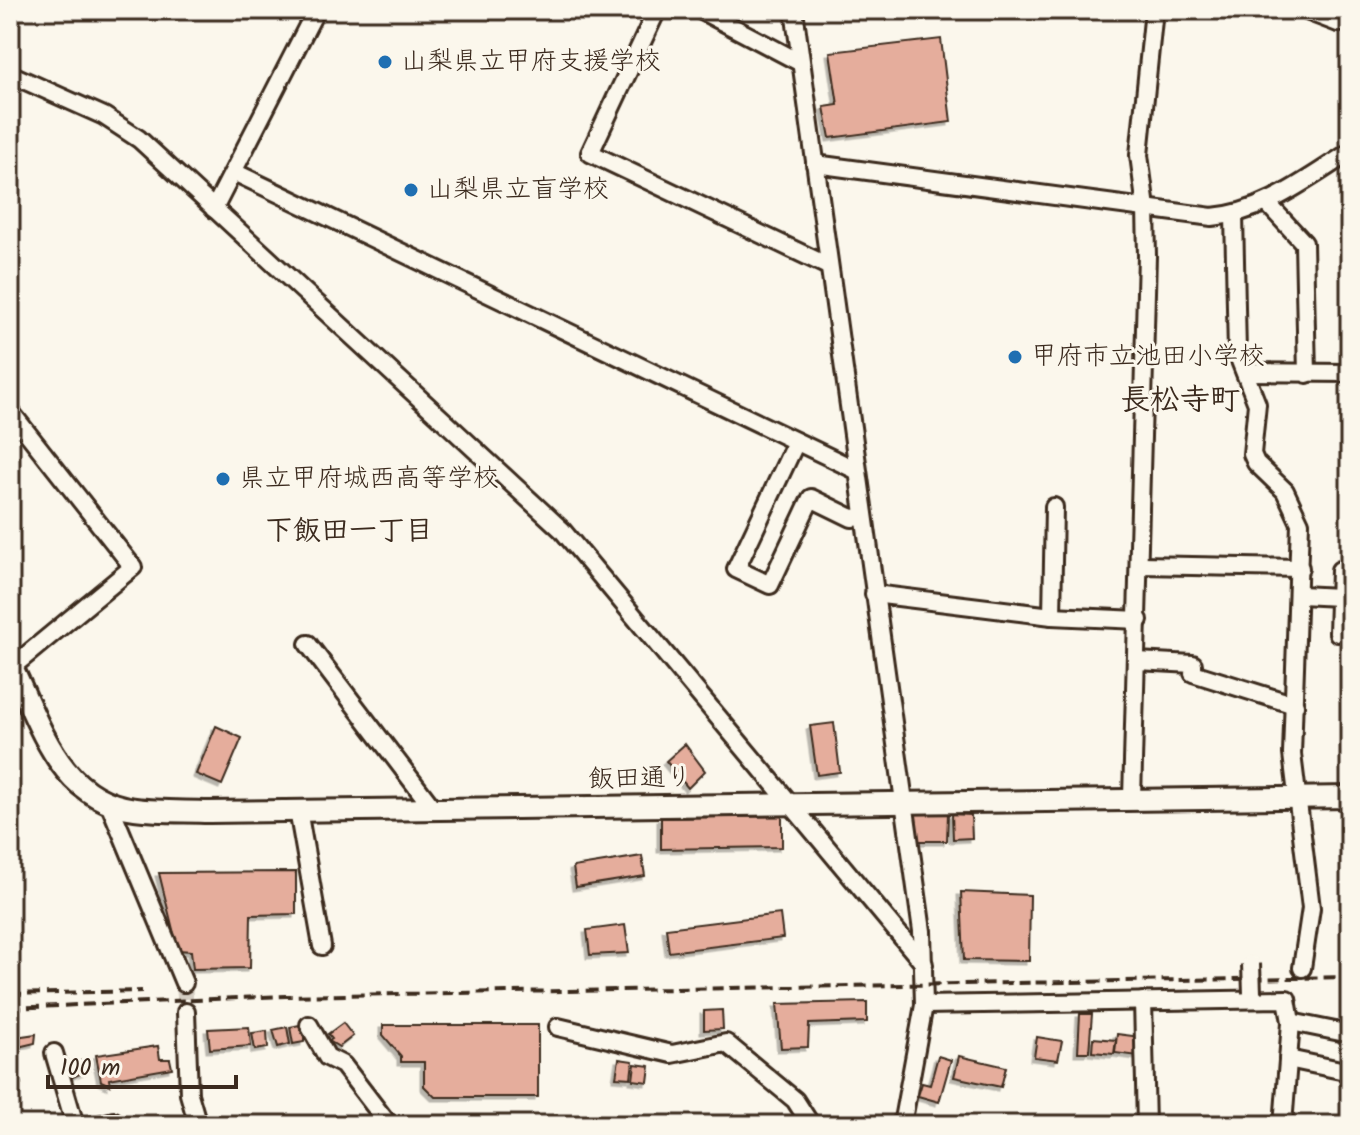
<svg xmlns="http://www.w3.org/2000/svg" width="1360" height="1135" font-family="Kalam,'Klee One',sans-serif">
	<style>
		.building { fill: #e5ad9c; stroke: #3b2a1e; stroke-width: 2; filter: url(#shadow) }
		.lines { fill: none; stroke-linecap: round; stroke-linejoin: round }
		.minor-tunnel { stroke: #d5cec3; stroke-width: 16; stroke-dasharray: 16 8; stroke-linecap: butt }
		.minor-casing { stroke: #3b2a1e; stroke-width: 22 }
		.major-casing { stroke: #3b2a1e; stroke-width: 26 }
		.minor { stroke: #fbf7ec; stroke-width: 16 }
		.major { stroke: #fbf7ec; stroke-width: 20 }
		.rail { stroke: #3b2a1e; stroke-width: 4; stroke-dasharray: 12 6; stroke-linecap: butt }
		.minor-bridge-casing { stroke: #3b2a1e; stroke-width: 22; stroke-linecap: butt }
		.minor-bridge { stroke: #fbf7ec; stroke-width: 16 }
		.poi-dot { fill: #1f6fb2; stroke: #fbf7ec; stroke-width: 3 }
		.labels { text-anchor: middle; dominant-baseline: central; stroke-width: 6; stroke-linejoin: round; paint-order: stroke }
		.poi-label { font-size: 26px; fill: #3b2a1e; stroke: #fbf7ec; text-anchor: start }
		.street-label { font-size: 26px; fill: #3b2a1e; stroke: #fbf7ec }
		.neighbourhood-label { font-size: 28px; font-weight: bold; fill: #3b2a1e; stroke: #fbf7ec }
		.quarter-label { font-size: 30px; font-weight: bold; fill: #3b2a1e; stroke: #fbf7ec }
	</style>
	<defs>
		<filter id="shadow"><feDropShadow dx="-3.5" dy="3.5" stdDeviation="0" flood-color="#0004"/></filter>
	</defs>
	<rect width="100%" height="100%" fill="#fbf7ec"/>
	<filter id="ink" filterUnits="userSpaceOnUse"><feTurbulence type="fractalNoise" baseFrequency=".0125" numOctaves="2"/><feDisplacementMap in="SourceGraphic" scale="16" xChannelSelector="R" yChannelSelector="G"/><feConvolveMatrix kernelMatrix="1 2 1 2 8 2 1 2 1" color-interpolation-filters="sRGB"/></filter>
	<g filter="url(#ink)">
		<g class="building">
			<polygon points="941,39 951,122 830,138 824,107 838,105 830,52"/>
			<polygon points="834,723 840,772 817,775 810,726"/>
			<polygon points="216,726 242,738 222,785 196,774"/>
			<polygon points="685,744 705,771 688,788 666,761"/>
			<polygon points="915,812 948,813 947,841 915,841"/>
			<polygon points="952,814 971,815 972,838 953,839"/>
			<polygon points="782,816 782,847 661,849 661,818"/>
			<polygon points="642,856 645,876 576,887 573,867"/>
			<polygon points="296,872 296,914 251,915 250,968 193,969 191,951 178,950 159,873"/>
			<polygon points="961,892 1030,895 1029,961 964,960"/>
			<polygon points="780,914 783,938 669,952 666,928"/>
			<polygon points="625,925 629,953 590,955 587,930"/>
			<polygon points="867,1002 867,1022 809,1024 808,1047 781,1048 777,1004"/>
			<polygon points="722,1010 723,1029 704,1030 704,1011"/>
			<polygon points="1080,1014 1092,1014 1089,1052 1078,1052"/>
			<polygon points="343,1023 353,1036 339,1047 329,1041 332,1039 328,1034"/>
			<polygon points="304,1024 304,1042 293,1044 290,1027"/>
			<polygon points="383,1025 538,1025 538,1097 435,1097 424,1086 424,1062 401,1062 401,1056 383,1035"/>
			<polygon points="249,1027 251,1046 210,1049 208,1029"/>
			<polygon points="287,1027 290,1044 278,1047 273,1030"/>
			<polygon points="267,1031 268,1048 255,1050 252,1033"/>
			<polygon points="36,1034 35,1043 18,1047 15,1037"/>
			<polygon points="1117,1034 1141,1037 1138,1056 1115,1053"/>
			<polygon points="1037,1037 1062,1041 1058,1060 1034,1057"/>
			<polygon points="1093,1038 1116,1040 1114,1054 1092,1052"/>
			<polygon points="158,1046 160,1059 170,1059 172,1068 109,1079 110,1085 101,1081 96,1055"/>
			<polygon points="10,1049 21,1084 10,1087"/>
			<polygon points="938,1056 951,1060 939,1102 918,1096 922,1083 930,1085"/>
			<polygon points="959,1056 1006,1067 1001,1087 954,1077"/>
			<polygon points="619,1059 633,1061 631,1078 616,1077"/>
			<polygon points="87,1060 89,1070 73,1077 71,1070 76,1069 74,1062"/>
			<polygon points="635,1064 650,1066 648,1082 633,1080"/>
		</g>
		<g class="lines">
			<polyline class="minor-tunnel" points="184,983 186,1012"/>
			<defs>
				<g id="minor">
					<polyline points="657,10 590,153 828,266"/>
					<polyline points="700,10 801,63"/>
					<polyline points="794,10 922,931 924,1005 902,1125"/>
					<polyline points="1304,10 1338,23 1350,22"/>
					<polyline points="10,74 104,116 139,139 562,530 924,964"/>
					<path d="M 815,164 L 1212,217 C 1264,213 1307,179 1350,152"/>
					<polyline points="236,173 856,470"/>
					<polyline points="1267,203 1304,243 1307,374"/>
					<polyline points="214,209 316,10"/>
					<polyline points="1234,215 1237,353 1257,404 1252,454 1256,463 1285,491 1300,523 1292,754 1311,908 1302,968"/>
					<polyline points="1245,372 1350,373"/>
					<polyline points="10,411 133,567 12,667"/>
					<polyline points="796,442 736,569 770,585 811,498 852,518 863,517"/>
					<polyline points="1141,565 1300,568"/>
					<polyline points="874,594 1052,616 1139,620"/>
					<polyline points="1300,595 1339,597"/>
					<polyline points="1052,616 1054,507"/>
					<polyline points="1338,633 1340,570"/>
					<polyline points="308,644 432,807"/>
					<polyline points="1137,661 1193,664 1193,673 1295,705"/>
					<polyline points="1132,798 1147,256 1146,208 1139,155 1154,10"/>
					<polyline points="109,803 184,983"/>
					<polyline points="298,810 322,946"/>
					<polyline points="1143,1001 1146,1125"/>
					<polyline points="924,1005 1287,999 1291,1022 1283,1125"/>
					<polyline points="186,1012 189,1094 198,1125"/>
					<polyline points="1291,1022 1350,1034"/>
					<polyline points="309,1025 327,1057 343,1065 389,1125"/>
					<polyline points="558,1027 672,1054 726,1043 795,1100 811,1125"/>
					<polyline points="54,1053 75,1125"/>
					<polyline points="1288,1059 1350,1072"/>
					<polyline points="99,1125 114,1121 118,1125"/>
				</g>
				<path id="major" d="M 10,663 C 40,722 58,800 135,809 C 159,812 185,811 209,812 L 1350,797"/>
			</defs>
			<use href="#minor" class="minor-casing"/>
			<use href="#major" class="major-casing"/>
			<use href="#minor" class="minor"/>
			<use href="#major" class="major"/>
			<g class="rail">
				<polyline points="10,994 142,991"/>
				<polyline points="10,1008 285,996 1350,977"/>
			</g>
			<defs>
				<polyline id="minor-bridge" points="1251,964 1252,993"/>
			</defs>
			<use href="#minor-bridge" class="minor-bridge-casing"/>
			<use href="#minor-bridge" class="minor-bridge"/>
		</g>
	</g>
	<g class="poi-dot">
		<circle cx="385" cy="62" r="8"/>
		<circle cx="411" cy="190" r="8"/>
		<circle cx="1015" cy="357" r="8"/>
		<circle cx="223" cy="479" r="8"/>
	</g>
	<g class="labels">
		<g class="poi-label">
			<text x="401" y="62">山梨県立甲府支援学校</text>
			<text x="427" y="190">山梨県立盲学校</text>
			<text x="1031" y="357">甲府市立池田小学校</text>
			<text x="239" y="479">県立甲府城西高等学校</text>
		</g>
		<g class="street-label">
			<text transform="translate(640 779) rotate(-1)">飯田通り</text>
		</g>
		<g class="neighbourhood-label">
			<text x="349" y="531">下飯田一丁目</text>
		</g>
		<g class="quarter-label">
			<text x="1180" y="401">長松寺町</text>
		</g>
	</g>
	<rect width="1360" height="1135" fill="none" stroke="#fbf7ec" stroke-width="40"/>
	<rect x="20" y="20" width="1320" height="1095" fill="none" stroke="#3b2a1e" stroke-width="3" filter="url(#ink)"/>
	<path d="M48 1075v12h188v-12" fill="none" stroke="#3b2a1e" stroke-width="4"/>
	<text x="60" y="1075" font-size="24" fill="#3b2a1e" stroke="#fbf7ec" stroke-width="6" paint-order="stroke">100 m</text>
</svg>
